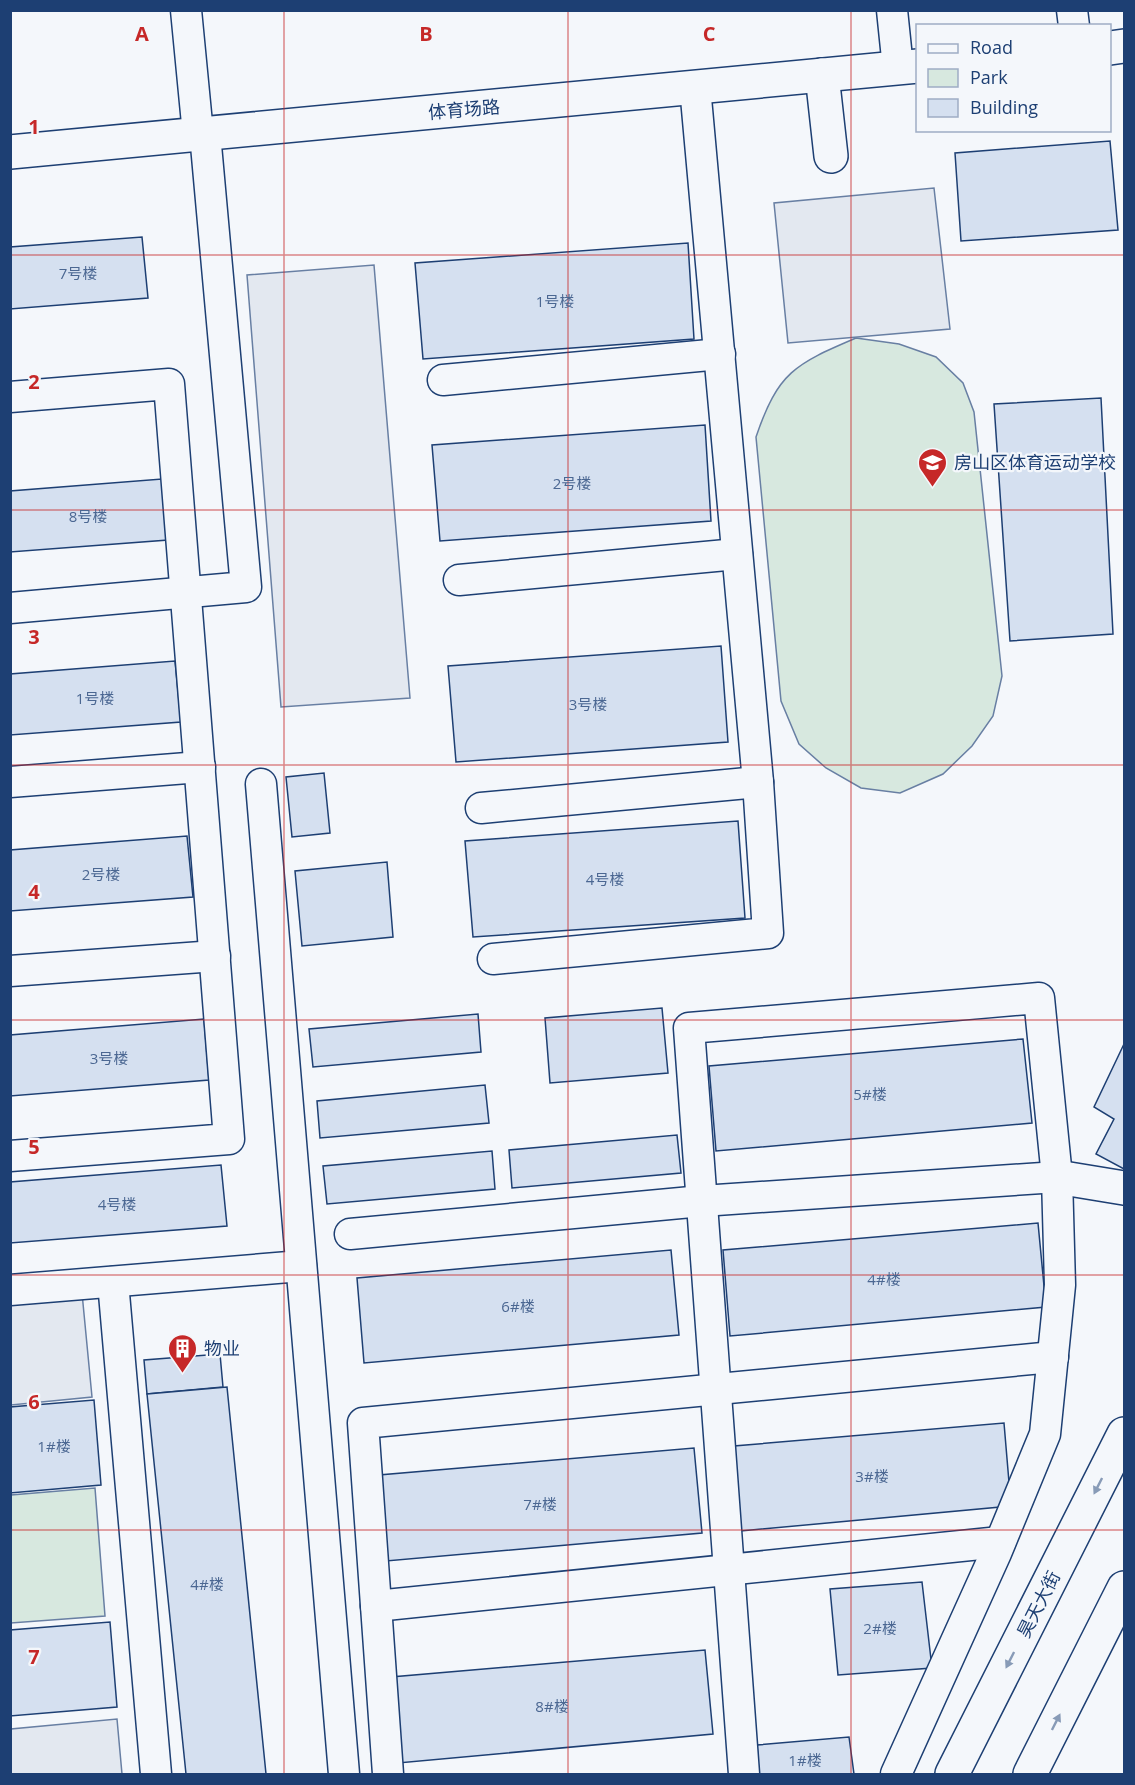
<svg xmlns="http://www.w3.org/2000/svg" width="1135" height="1785" font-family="'Open Sans','Noto Sans SC',sans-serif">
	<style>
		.green { fill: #d7e8df; stroke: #687fa3; stroke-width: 1.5 }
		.parking { fill: #e3e8f0; stroke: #687fa3; stroke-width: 1.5 }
		.building { fill: #d5e0f0; stroke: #1d3f73; stroke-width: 1.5 }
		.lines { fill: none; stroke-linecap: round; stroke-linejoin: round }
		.minor-casing { stroke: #1d3f73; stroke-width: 33 }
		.tertiary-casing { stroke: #1d3f73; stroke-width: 36 }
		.secondary-casing { stroke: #1d3f73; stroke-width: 36 }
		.minor { stroke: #f4f7fb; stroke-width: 30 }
		.tertiary { stroke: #f4f7fb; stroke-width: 33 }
		.secondary { stroke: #f4f7fb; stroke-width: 33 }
		.oneway { fill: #889bb7 }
		.grid { fill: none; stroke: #c62828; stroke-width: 1.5; stroke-opacity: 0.55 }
		.labels { text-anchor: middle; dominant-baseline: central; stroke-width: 4.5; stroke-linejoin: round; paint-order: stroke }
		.number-label { font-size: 15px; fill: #4b6792 }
		.street-label { font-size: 18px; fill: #1d3f73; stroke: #f4f7fb }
		.poi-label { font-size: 18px; fill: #1d3f73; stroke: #f4f7fb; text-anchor: start }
		.grid-label { font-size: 20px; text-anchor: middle; font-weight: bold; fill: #c62828; stroke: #f4f7fb; stroke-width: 4.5; stroke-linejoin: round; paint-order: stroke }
	</style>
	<rect width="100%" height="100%" fill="#f4f7fb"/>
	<g class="green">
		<path d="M 856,338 L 899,344 L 936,357 L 963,383 L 974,412 L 1002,676 L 993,716 L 972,746 L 943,774 L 900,793 L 861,788 L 826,768 L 799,744 L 781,701 L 756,437 C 778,372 795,364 856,338 Z"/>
		<polygon points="95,1488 105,1616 11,1623 11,1495"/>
	</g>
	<g class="parking">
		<polygon points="934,188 950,329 788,343 774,203"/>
		<polygon points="374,265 410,698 281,707 247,275"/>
		<polygon points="82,1293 92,1397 11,1405 11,1299"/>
		<polygon points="117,1719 122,1774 11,1774 11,1729"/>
	</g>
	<g class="building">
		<polygon points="1110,141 1118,230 961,241 955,153"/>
		<polygon points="142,237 148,298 10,309 10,247"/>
		<polygon points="688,243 694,339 423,359 415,263"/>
		<polygon points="1101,398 1113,634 1010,641 994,404"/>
		<polygon points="705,425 711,521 440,541 432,445"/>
		<polygon points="162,479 168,540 10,552 10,491"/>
		<polygon points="721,646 728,742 456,762 448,666"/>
		<polygon points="175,661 181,722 10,735 10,674"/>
		<polygon points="324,773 330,833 292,837 286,777"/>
		<polygon points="738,821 745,918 473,937 465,841"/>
		<polygon points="187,836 193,897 10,911 10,850"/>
		<polygon points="387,862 393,937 302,946 295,871"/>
		<polygon points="662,1008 668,1073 550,1083 545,1018"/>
		<polygon points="478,1014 481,1052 313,1067 309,1029"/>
		<polygon points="204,1019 209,1080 10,1096 10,1035"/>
		<polygon points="1023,1039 1032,1123 716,1151 709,1066"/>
		<polygon points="1124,1044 1124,1169 1096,1154 1114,1119 1094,1107"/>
		<polygon points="485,1085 489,1123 320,1138 317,1101"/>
		<polygon points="677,1135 681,1173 512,1188 509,1150"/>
		<polygon points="492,1151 495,1189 327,1204 323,1166"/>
		<polygon points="221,1165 227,1226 10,1243 10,1182"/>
		<polygon points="1038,1223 1046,1307 730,1336 723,1250"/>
		<polygon points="671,1250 679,1335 364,1363 357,1278"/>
		<polygon points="220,1354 223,1387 147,1394 144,1360"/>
		<polygon points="227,1387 266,1774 186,1774 147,1394"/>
		<polygon points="94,1400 101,1485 10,1493 10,1407"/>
		<polygon points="1004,1423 1011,1506 741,1531 734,1446"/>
		<polygon points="694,1448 702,1533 386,1561 379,1475"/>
		<polygon points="922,1582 932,1668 838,1675 830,1589"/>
		<polygon points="110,1622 117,1707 10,1716 10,1630"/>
		<polygon points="705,1650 713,1734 398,1763 391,1677"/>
		<polygon points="849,1737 854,1774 759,1774 757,1745"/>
	</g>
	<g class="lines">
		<defs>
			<g id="minor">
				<polyline points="186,10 198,134"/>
				<polyline points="892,10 898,68"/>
				<polyline points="1072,10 1074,26"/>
				<polyline points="443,380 720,354"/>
				<polyline points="10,397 169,384 229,1139 10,1156"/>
				<polyline points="459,580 737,554"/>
				<polyline points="10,608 246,587 205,134"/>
				<polyline points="10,782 200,767"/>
				<polyline points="261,784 344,1774"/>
				<polyline points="481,808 758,782"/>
				<polyline points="493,959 768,933 758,782 695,87"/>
				<polyline points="10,971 215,956"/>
				<polyline points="350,1234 702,1201 1057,1177"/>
				<polyline points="113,1282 156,1774"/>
				<polyline points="10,1290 301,1266"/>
				<polyline points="376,1606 1000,1542"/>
				<polyline points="388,1774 363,1423 1053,1357"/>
				<polyline points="744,1774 689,1028 1039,998 1057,1177 1060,1285 1045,1434 996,1553 896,1774"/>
			</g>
			<g id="tertiary">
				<polyline points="1110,48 1124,46"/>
				<polyline points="822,75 831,156"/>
				<polyline points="10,152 918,66"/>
				<polyline points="1057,1177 1124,1188"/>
			</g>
			<g id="secondary">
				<polyline points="952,1774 1124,1434"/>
				<polyline points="1030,1774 1124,1588"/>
			</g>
		</defs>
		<use href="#minor" class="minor-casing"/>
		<use href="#tertiary" class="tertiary-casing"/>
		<use href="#secondary" class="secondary-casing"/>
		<use href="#minor" class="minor"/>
		<use href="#tertiary" class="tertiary"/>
		<use href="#secondary" class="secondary"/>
	</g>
	<defs><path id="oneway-solid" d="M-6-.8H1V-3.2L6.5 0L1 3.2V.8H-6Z" transform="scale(1.5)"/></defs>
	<g class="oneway">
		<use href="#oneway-solid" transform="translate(1098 1486) rotate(117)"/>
		<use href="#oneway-solid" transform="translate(1010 1660) rotate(117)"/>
		<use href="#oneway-solid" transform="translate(1056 1722) rotate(-63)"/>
	</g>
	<path class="grid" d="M 284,10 L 284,1774M 568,10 L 568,1774M 851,10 L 851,1774M 10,255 L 1124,255M 10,510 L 1124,510M 10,765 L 1124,765M 10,1020 L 1124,1020M 10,1275 L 1124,1275M 10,1530 L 1124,1530"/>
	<defs>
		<symbol id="school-pin" viewBox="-11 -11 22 30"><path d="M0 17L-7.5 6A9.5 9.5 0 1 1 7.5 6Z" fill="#c62828" stroke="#f4f7fb"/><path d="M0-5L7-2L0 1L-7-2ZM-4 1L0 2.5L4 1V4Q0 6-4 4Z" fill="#fff"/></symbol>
		<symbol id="building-pin" viewBox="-11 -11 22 30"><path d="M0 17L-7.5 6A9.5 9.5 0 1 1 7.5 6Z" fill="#c62828" stroke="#f4f7fb"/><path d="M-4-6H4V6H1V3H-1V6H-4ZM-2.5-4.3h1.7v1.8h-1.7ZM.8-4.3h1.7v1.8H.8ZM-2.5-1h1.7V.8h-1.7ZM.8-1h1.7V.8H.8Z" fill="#fff"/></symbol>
	</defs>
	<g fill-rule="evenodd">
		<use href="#school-pin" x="916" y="446" width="33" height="45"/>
		<use href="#building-pin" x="166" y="1332" width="33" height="45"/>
	</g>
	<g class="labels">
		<g class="number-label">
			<text x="78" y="273">7号楼</text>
			<text x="555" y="301">1号楼</text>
			<text x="572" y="483">2号楼</text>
			<text x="88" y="516">8号楼</text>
			<text x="95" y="698">1号楼</text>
			<text x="588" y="704">3号楼</text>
			<text x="101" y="874">2号楼</text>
			<text x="605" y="879">4号楼</text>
			<text x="109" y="1058">3号楼</text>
			<text x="870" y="1094">5#楼</text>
			<text x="117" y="1204">4号楼</text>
			<text x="884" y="1279">4#楼</text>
			<text x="518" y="1306">6#楼</text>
			<text x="54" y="1446">1#楼</text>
			<text x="872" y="1476">3#楼</text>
			<text x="540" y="1504">7#楼</text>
			<text x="207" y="1584">4#楼</text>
			<text x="880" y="1628">2#楼</text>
			<text x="552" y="1706">8#楼</text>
			<text x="805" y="1760">1#楼</text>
		</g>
		<g class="street-label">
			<text transform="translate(464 109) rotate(-5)">体育场路</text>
			<text transform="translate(1038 1604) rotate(-63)">昊天大街</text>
		</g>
		<g class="poi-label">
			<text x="954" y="462">房山区体育运动学校</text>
			<text x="204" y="1348">物业</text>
		</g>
	</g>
	<g class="grid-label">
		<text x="142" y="41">A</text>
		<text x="426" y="41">B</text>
		<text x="709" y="41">C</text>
		<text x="34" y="134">1</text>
		<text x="34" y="389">2</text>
		<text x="34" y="644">3</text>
		<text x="34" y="899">4</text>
		<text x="34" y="1154">5</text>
		<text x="34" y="1409">6</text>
		<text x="34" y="1664">7</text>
	</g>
	<rect width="1135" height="1785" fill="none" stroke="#1d3f73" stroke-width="24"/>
	<rect x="916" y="24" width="195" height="108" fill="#f4f7fb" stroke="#9eadc5" stroke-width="1.5"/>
	<rect x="928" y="44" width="30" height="9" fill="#f4f7fb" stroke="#9eadc5" stroke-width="1.5"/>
	<text x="970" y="54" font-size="18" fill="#1d3f73">Road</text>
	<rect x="928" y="69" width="30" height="18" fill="#d7e8df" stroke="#9eadc5" stroke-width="1.5"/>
	<text x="970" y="84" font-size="18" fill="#1d3f73">Park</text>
	<rect x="928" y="99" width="30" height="18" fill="#d5e0f0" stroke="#9eadc5" stroke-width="1.5"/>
	<text x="970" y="114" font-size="18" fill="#1d3f73">Building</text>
</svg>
